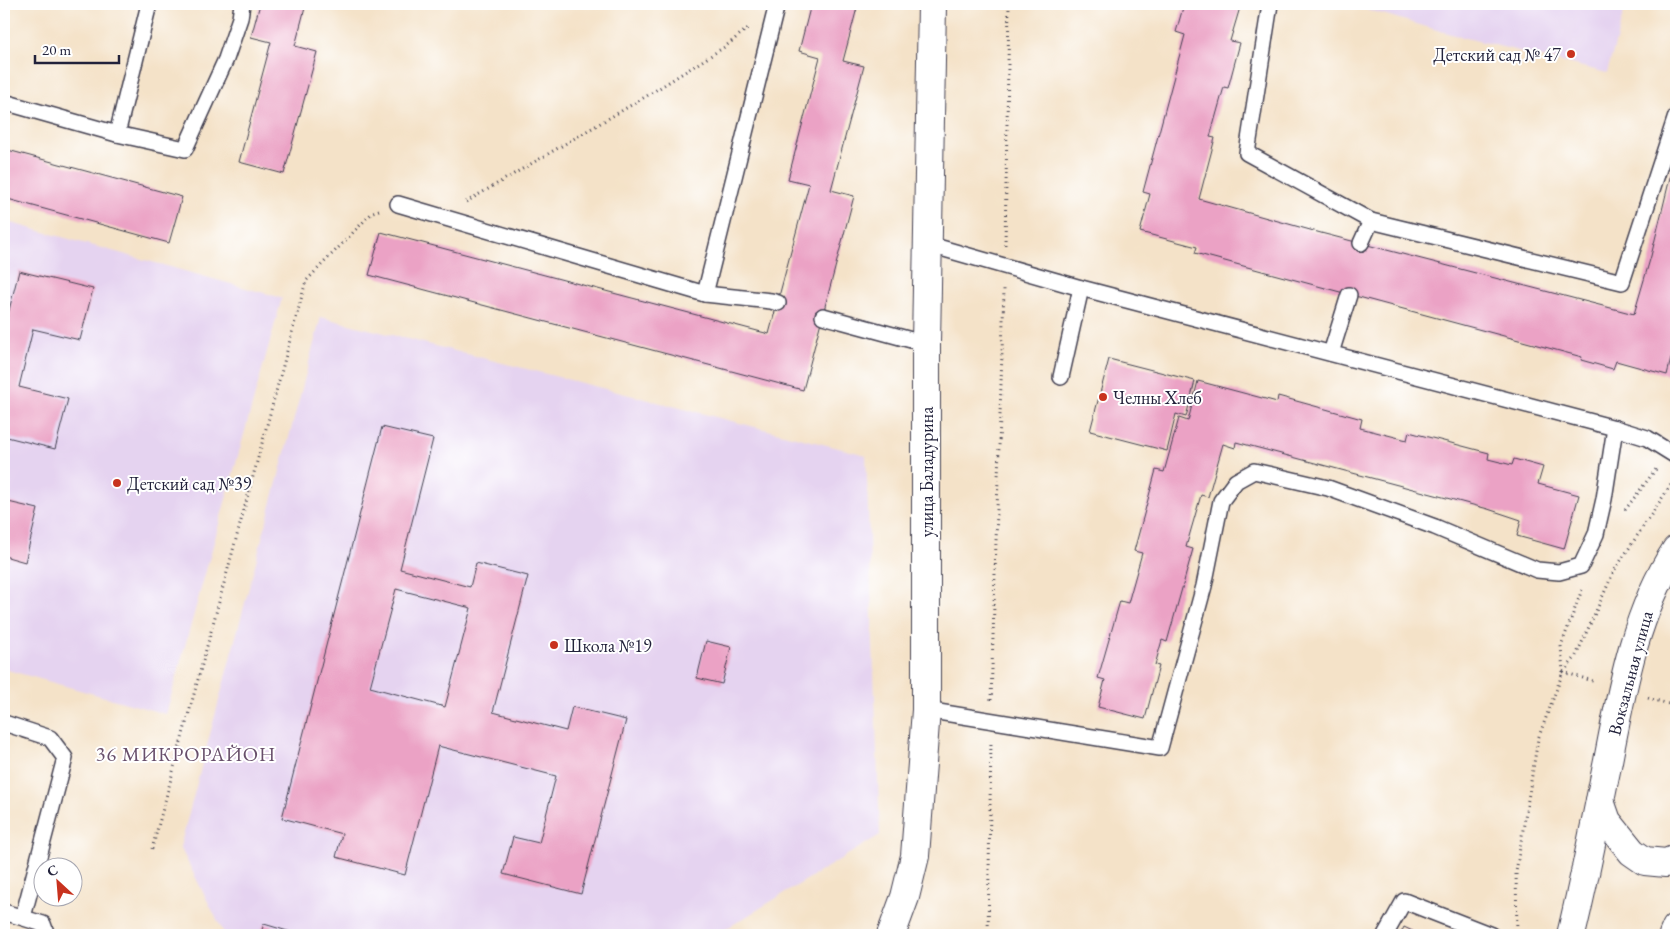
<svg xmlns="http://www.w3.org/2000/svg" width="1680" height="939" font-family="'EB Garamond',serif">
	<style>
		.built { fill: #e5d3f0 }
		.building { fill: #eba2c5; fill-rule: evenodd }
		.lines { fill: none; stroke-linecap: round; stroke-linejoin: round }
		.service-casing { stroke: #423f50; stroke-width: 18 }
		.minor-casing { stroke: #423f50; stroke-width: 30 }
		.secondary-casing { stroke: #423f50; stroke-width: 30 }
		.path { stroke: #423f50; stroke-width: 3; stroke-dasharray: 1 4; stroke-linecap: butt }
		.service { stroke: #fff; stroke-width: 15 }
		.minor { stroke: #fff; stroke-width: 28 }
		.secondary { stroke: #fff; stroke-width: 28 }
		.poi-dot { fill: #c8321e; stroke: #fff; stroke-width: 2 }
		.labels { text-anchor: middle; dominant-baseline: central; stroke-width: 4; stroke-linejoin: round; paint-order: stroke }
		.poi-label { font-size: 18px; fill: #22223b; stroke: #fff; text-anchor: start }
		.street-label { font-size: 18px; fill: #22223b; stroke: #fff }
		.quarter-label { font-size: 20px; letter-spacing: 1px; fill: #684f6b; stroke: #fff }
	</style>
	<rect width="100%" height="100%" fill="#fff"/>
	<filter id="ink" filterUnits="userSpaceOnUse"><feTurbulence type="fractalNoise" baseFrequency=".02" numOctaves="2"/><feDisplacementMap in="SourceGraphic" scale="10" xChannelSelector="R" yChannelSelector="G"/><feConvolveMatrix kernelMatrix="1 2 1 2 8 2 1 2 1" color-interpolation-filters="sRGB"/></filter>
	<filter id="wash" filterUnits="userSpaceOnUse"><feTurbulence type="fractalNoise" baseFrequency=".0096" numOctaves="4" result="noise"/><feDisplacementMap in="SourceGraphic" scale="20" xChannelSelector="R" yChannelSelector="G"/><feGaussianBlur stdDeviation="1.12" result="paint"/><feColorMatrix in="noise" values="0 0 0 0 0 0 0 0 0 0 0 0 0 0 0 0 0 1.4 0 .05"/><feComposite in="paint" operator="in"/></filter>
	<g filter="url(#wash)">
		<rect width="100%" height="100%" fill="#f4e2c8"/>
		<g class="built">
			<polygon points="1349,4 1626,4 1607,73 1454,35"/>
			<polygon points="4,221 282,298 166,714 4,669"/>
			<polygon points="321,317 866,455 880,835 716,935 225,935 180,847"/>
		</g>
		<g id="blocks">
			<g class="building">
				<polygon points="260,4 306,4 295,46 317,52 284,174 239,162 271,42 251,37"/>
				<polygon points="811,4 858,4 843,61 864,66 831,190 854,196 803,390 369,275 381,232 769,334 809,184 788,179 820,57 799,51"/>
				<polygon points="1184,4 1241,4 1230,41 1240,43 1228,88 1224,87 1210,137 1215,138 1199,199 1321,233 1634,314 1651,256 1674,161 1676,161 1676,338 1667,375 1616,361 1613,369 1581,360 1582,357 1195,253 1197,247 1140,232 1150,194 1143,192 1185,35 1176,32"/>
				<polygon points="4,149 182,197 169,243 4,198"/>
				<polygon points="19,271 93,289 80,340 33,329 19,387 68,399 55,449 7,437 4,447 4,317 7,318"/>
				<polygon points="1109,359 1195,381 1186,417 1176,414 1167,451 1090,431"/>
				<polygon points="1198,381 1277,402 1278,396 1362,419 1360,428 1407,440 1409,432 1489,453 1488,459 1512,465 1514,459 1543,467 1538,484 1579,495 1564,549 1517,536 1521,520 1488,509 1236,442 1235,448 1223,444 1208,497 1201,495 1186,547 1193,549 1167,642 1162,640 1155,665 1159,666 1145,719 1098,707 1105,680 1098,678 1120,601 1128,603 1142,553 1134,551 1156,470 1164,472 1179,418 1188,421"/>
				<path d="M 382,427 L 433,439 L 400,569 L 470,587 L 476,563 L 528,576 L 493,712 L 566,731 L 572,707 L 626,720 L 581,894 L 503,874 L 513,837 L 539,843 L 556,776 L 438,746 L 405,875 L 336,857 L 342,834 L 282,818 ZM 396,589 L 471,608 L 445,707 L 370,687 Z"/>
				<polygon points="4,501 38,509 25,562 4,556"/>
				<polygon points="706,641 731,647 722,684 697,678"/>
				<polygon points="264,924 301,935 260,935"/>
				<polygon points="1404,927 1421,935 1400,935"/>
			</g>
		</g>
	</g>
	<g filter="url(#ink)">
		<use href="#blocks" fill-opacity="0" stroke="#423f50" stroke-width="1"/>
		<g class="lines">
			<defs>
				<g id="service">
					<polyline points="1270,4 1247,153 1371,221 1622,282 1676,116"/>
					<polyline points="4,102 117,134 185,149 226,59 240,18 242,4"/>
					<polyline points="117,134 149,4"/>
					<polyline points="398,204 705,294 777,4"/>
					<polyline points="1361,243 1371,221"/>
					<polyline points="927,244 1081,288 1615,428 1647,438 1676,456"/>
					<polyline points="705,294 771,301 778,303"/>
					<polyline points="823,316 926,344"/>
					<polyline points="1331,353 1349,295"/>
					<polyline points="1061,377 1081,288"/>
					<polyline points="926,710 1160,748 1204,586 1221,501 1236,481 1254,471 1328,488 1435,527 1537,570 1559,572 1581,566 1596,534 1604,499 1615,428"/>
					<polyline points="4,723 50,738 65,758 23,917"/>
					<polyline points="4,912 43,924 47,935"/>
					<polyline points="1385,935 1404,901 1491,935"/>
				</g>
				<polyline id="minor" points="891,935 905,897 915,856 926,710 926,344 932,4"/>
				<g id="secondary">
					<polyline points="1600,801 1607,821 1632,852 1645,861 1666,863 1676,859"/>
					<path d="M 1571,935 C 1585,878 1596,819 1608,761 C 1622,688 1635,613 1676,550"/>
					<polyline points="1673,935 1676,928"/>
				</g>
			</defs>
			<use href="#service" class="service-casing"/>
			<use href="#minor" class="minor-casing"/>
			<use href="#secondary" class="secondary-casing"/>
			<g class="path">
				<polyline points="466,202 645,97 726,46 748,28"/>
				<polyline points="1005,245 1009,4"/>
				<polyline points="1625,510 1656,469"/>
				<polyline points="1563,672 1561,646 1583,587"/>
				<polyline points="1563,672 1596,682"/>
				<polyline points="1648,698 1676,706"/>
				<polyline points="991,700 1004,289"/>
				<polyline points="152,849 306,281 373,212 379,210"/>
				<polyline points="988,935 991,741"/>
				<polyline points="1517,935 1516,872 1538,739 1563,672 1575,658 1614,571 1676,477"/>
			</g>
			<use href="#service" class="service"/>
			<use href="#minor" class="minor"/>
			<use href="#secondary" class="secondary"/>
		</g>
	</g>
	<g class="poi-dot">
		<circle cx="1571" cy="54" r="5"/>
		<circle cx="1103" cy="397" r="5"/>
		<circle cx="117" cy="483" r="5"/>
		<circle cx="554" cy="645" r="5"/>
	</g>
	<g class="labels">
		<g class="poi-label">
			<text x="1561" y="54" text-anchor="end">Детский сад № 47</text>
			<text x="1113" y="397">Челны Хлеб</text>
			<text x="127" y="483">Детский сад №39</text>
			<text x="564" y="645">Школа №19</text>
		</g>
		<g class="street-label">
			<text transform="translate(926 472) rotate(-90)">улица Баладурина</text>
			<text transform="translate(1630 673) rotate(-75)">Вокзальная улица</text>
		</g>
		<g class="quarter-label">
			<text x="186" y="754">36 МИКРОРАЙОН</text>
		</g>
	</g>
	<rect width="1680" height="939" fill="none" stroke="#fff" stroke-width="20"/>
	<g transform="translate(58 882) rotate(334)"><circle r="24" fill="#ffffff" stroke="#a7a7b1"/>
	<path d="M0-4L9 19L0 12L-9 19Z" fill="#c8321e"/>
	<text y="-8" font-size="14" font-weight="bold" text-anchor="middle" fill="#22223b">С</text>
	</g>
	<path d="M35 55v8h84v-8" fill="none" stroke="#22223b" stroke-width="2.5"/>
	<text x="42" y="55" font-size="15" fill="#22223b" stroke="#ffffff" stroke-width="4" paint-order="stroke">20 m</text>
</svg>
